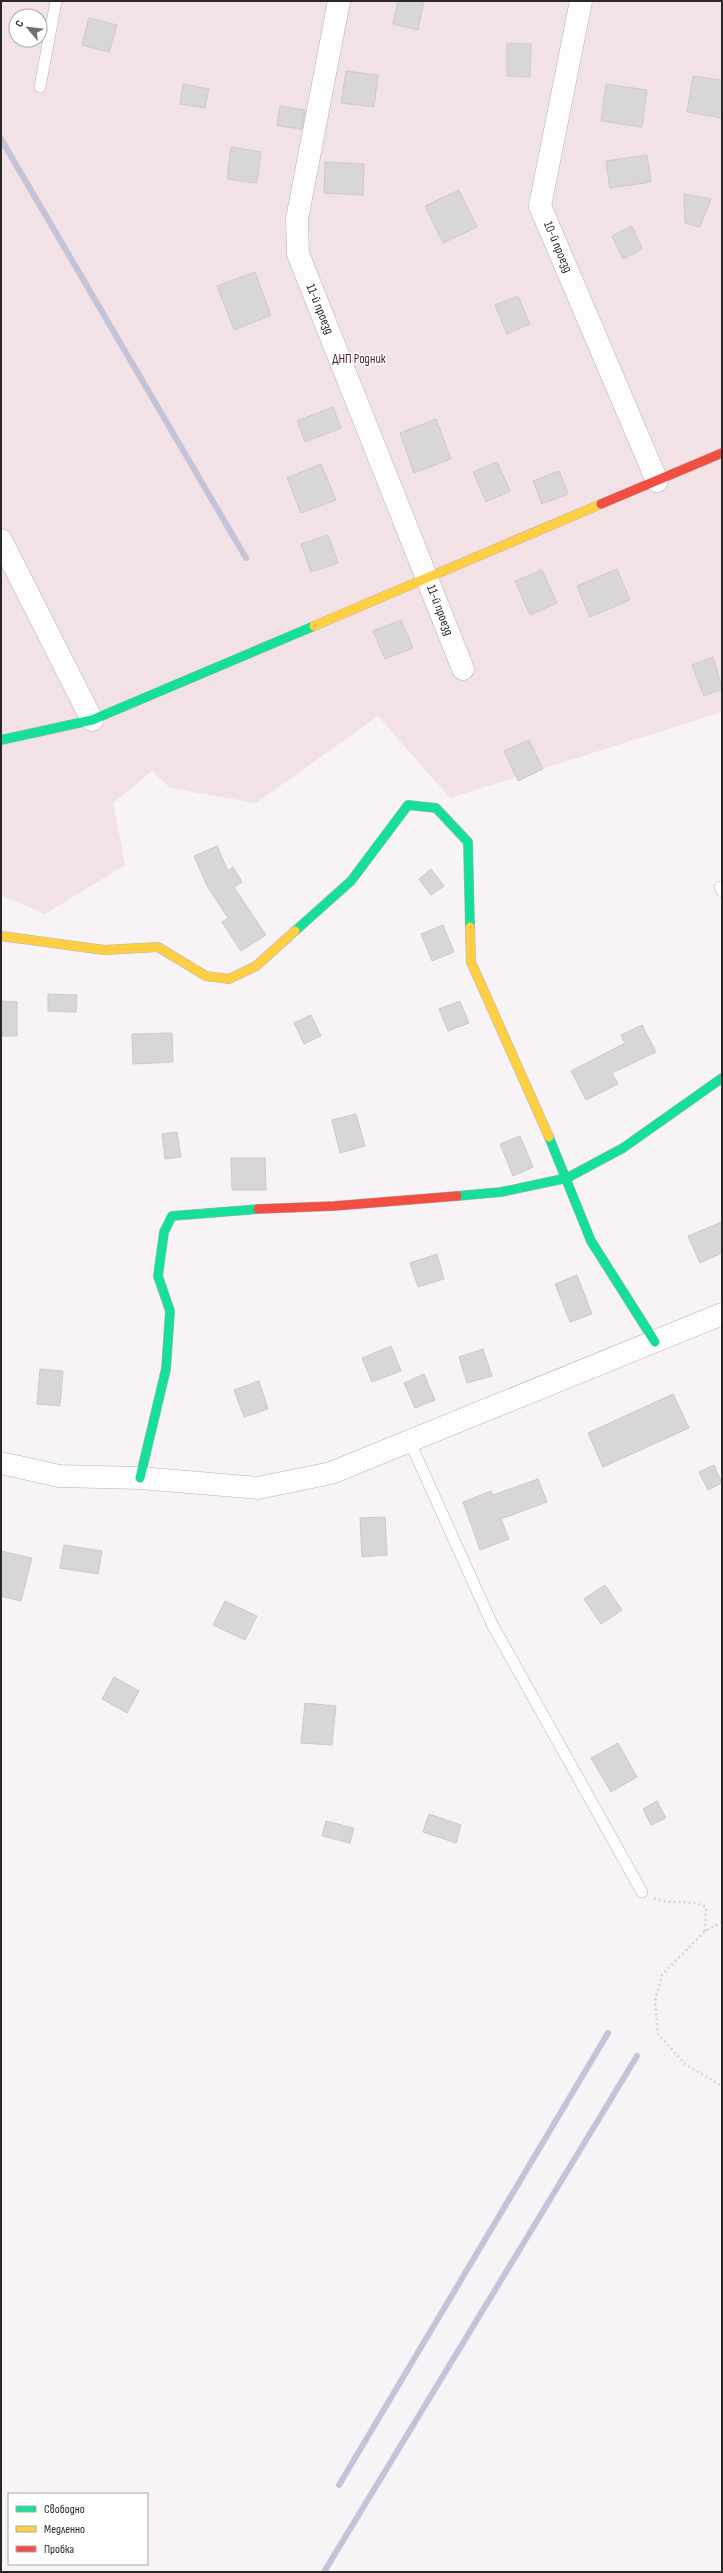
<svg xmlns="http://www.w3.org/2000/svg" width="723" height="2573" font-family="'Sofia Sans Condensed',sans-serif">
	<style>
		.garden { fill: #f2e1e5; fill-rule: evenodd }
		.lines { fill: none; stroke-linecap: round; stroke-linejoin: round }
		.stream { stroke: #c4c4d9; stroke-width: 6 }
		.building { fill: #d8d6d9; stroke: #ccc9cd }
		.lane-casing { stroke: #b5b2b5; stroke-width: 12 }
		.street-casing { stroke: #b5b2b5; stroke-width: 23 }
		.fast-casing { stroke: #b5b2b5; stroke-width: 10 }
		.slow-casing { stroke: #b5b2b5; stroke-width: 10 }
		.jam-casing { stroke: #b5b2b5; stroke-width: 10 }
		.path { stroke: #d7d6d7; stroke-width: 2.5; stroke-dasharray: 2 3; stroke-linecap: butt }
		.lane { stroke: #fefdfe; stroke-width: 11 }
		.street { stroke: #fefdfe; stroke-width: 22 }
		.fast { stroke: #16e098; stroke-width: 9 }
		.slow { stroke: #ffcf43; stroke-width: 9 }
		.jam { stroke: #f24e42; stroke-width: 9 }
		.labels { text-anchor: middle; dominant-baseline: central; stroke-width: 3; stroke-linejoin: round; paint-order: stroke }
		.street-label { font-size: 13px; fill: #2a272a; stroke: #fff }
		.park-label { font-size: 13px; fill: #491b24; stroke: #fff }
	</style>
	<rect width="100%" height="100%" fill="#f7f3f7"/>
	<path class="garden" d="M 1,1 L 722,1 L 722,712 L 450,798 L 378,716 L 256,803 L 170,788 L 152,771 L 113,803 L 125,865 L 45,914 L 1,895 ZM 16,16 L 40,16 L 40,40 L 16,40 Z"/>
	<g class="lines">
		<g class="stream">
			<polyline points="1,139 246,558"/>
			<polyline points="339,2485 608,2033"/>
			<polyline points="324,2572 637,2056"/>
		</g>
	</g>
	<g class="building">
		<polygon points="398,1 424,1 418,30 393,24"/>
		<polygon points="89,18 117,25 109,52 82,45"/>
		<polygon points="507,43 531,44 530,77 507,76"/>
		<polygon points="346,71 378,75 374,107 341,103"/>
		<polygon points="693,76 722,80 722,118 687,112"/>
		<polygon points="183,84 209,89 205,108 180,104"/>
		<polygon points="606,84 647,90 642,127 601,121"/>
		<polygon points="280,106 305,110 302,129 277,126"/>
		<polygon points="231,147 261,152 257,183 227,179"/>
		<polygon points="647,155 651,182 610,188 606,161"/>
		<polygon points="325,162 364,164 363,195 324,193"/>
		<polygon points="459,190 477,227 443,243 425,206"/>
		<polygon points="684,194 711,199 700,227 685,223"/>
		<polygon points="632,226 642,249 623,259 612,236"/>
		<polygon points="255,272 271,315 234,330 217,286"/>
		<polygon points="518,296 530,324 507,334 495,305"/>
		<polygon points="333,407 341,428 305,442 297,421"/>
		<polygon points="436,419 451,459 414,473 400,433"/>
		<polygon points="497,462 510,491 486,502 473,472"/>
		<polygon points="321,464 336,500 301,513 287,478"/>
		<polygon points="559,471 568,494 542,504 533,481"/>
		<polygon points="328,535 338,563 311,572 301,544"/>
		<polygon points="617,569 630,600 590,617 577,586"/>
		<polygon points="542,570 557,603 530,615 515,581"/>
		<polygon points="401,620 413,648 385,659 373,631"/>
		<polygon points="713,657 722,689 704,696 692,665"/>
		<polygon points="529,740 543,769 518,781 504,751"/>
		<polygon points="217,846 228,871 233,867 242,882 234,887 266,935 241,951 222,922 228,918 207,886 194,856"/>
		<polygon points="431,869 444,886 431,895 419,879"/>
		<polygon points="443,925 454,952 432,961 421,934"/>
		<polygon points="48,994 77,995 76,1012 48,1011"/>
		<polygon points="1,1001 17,1002 17,1036 1,1036"/>
		<polygon points="460,1001 469,1023 448,1031 439,1009"/>
		<polygon points="311,1015 321,1036 304,1044 294,1023"/>
		<polygon points="642,1025 656,1052 612,1073 618,1084 586,1100 571,1071 625,1043 621,1035"/>
		<polygon points="172,1033 173,1062 133,1064 132,1034"/>
		<polygon points="356,1114 365,1146 340,1153 332,1120"/>
		<polygon points="177,1132 181,1157 165,1159 162,1134"/>
		<polygon points="520,1136 533,1167 513,1176 500,1144"/>
		<polygon points="231,1158 265,1158 266,1190 232,1190"/>
		<polygon points="722,1222 722,1253 700,1263 688,1236"/>
		<polygon points="437,1254 444,1279 418,1287 410,1263"/>
		<polygon points="577,1275 592,1314 570,1322 555,1284"/>
		<polygon points="391,1346 401,1371 372,1382 362,1358"/>
		<polygon points="483,1349 492,1376 467,1383 459,1357"/>
		<polygon points="40,1369 63,1371 60,1406 37,1404"/>
		<polygon points="424,1374 435,1400 415,1408 404,1383"/>
		<polygon points="259,1381 268,1409 244,1417 234,1390"/>
		<polygon points="673,1394 689,1428 603,1467 588,1433"/>
		<polygon points="714,1465 722,1483 708,1490 699,1472"/>
		<polygon points="538,1479 547,1502 501,1519 509,1539 480,1550 463,1502 491,1491 493,1495"/>
		<polygon points="385,1517 387,1555 362,1557 360,1518"/>
		<polygon points="64,1545 102,1551 98,1574 60,1568"/>
		<polygon points="1,1551 32,1558 21,1601 1,1596"/>
		<polygon points="605,1585 622,1610 601,1624 584,1599"/>
		<polygon points="225,1601 257,1616 245,1640 213,1625"/>
		<polygon points="114,1677 139,1691 127,1713 102,1699"/>
		<polygon points="305,1703 336,1706 332,1745 301,1743"/>
		<polygon points="618,1743 637,1777 611,1792 591,1758"/>
		<polygon points="657,1801 666,1818 651,1825 643,1809"/>
		<polygon points="429,1814 461,1825 456,1843 423,1832"/>
		<polygon points="326,1821 354,1828 350,1843 322,1836"/>
	</g>
	<g class="lines">
		<defs>
			<g id="lane">
				<polyline points="40,87 56,1"/>
				<polyline points="720,887 722,891"/>
				<polyline points="409,1440 492,1624 642,1892"/>
			</g>
			<g id="street">
				<polyline points="339,1 297,219 298,254 463,669"/>
				<polyline points="581,1 540,206 657,481"/>
				<polyline points="1,540 92,720"/>
				<polyline points="1,1463 59,1476 140,1478 258,1488 331,1473 722,1314"/>
			</g>
			<g id="fast">
				<polyline points="1,740 92,720 314,626"/>
				<polyline points="295,931 351,881 408,805 436,808 468,842 470,927"/>
				<polyline points="549,1137 591,1241 655,1342"/>
				<polyline points="457,1196 501,1192 567,1178 623,1148 722,1078"/>
				<polyline points="140,1478 166,1369 170,1311 158,1276 164,1232 172,1216 258,1209"/>
			</g>
			<g id="slow">
				<polyline points="314,626 601,504"/>
				<polyline points="470,927 471,962 549,1137"/>
				<polyline points="1,936 104,950 158,947 206,976 229,979 256,966 295,931"/>
			</g>
			<g id="jam">
				<polyline points="601,504 722,453"/>
				<polyline points="258,1209 334,1206 457,1196"/>
			</g>
		</defs>
		<use href="#lane" class="lane-casing"/>
		<use href="#street" class="street-casing"/>
		<use href="#fast" class="fast-casing"/>
		<use href="#slow" class="slow-casing"/>
		<use href="#jam" class="jam-casing"/>
		<g class="path">
			<path d="M 654,1898 C 673,1906 686,1898 706,1907 L 705,1931"/>
			<polyline points="722,1922 705,1931 662,1975 655,2001 658,2034 685,2064 722,2086"/>
		</g>
		<use href="#lane" class="lane"/>
		<use href="#street" class="street"/>
		<use href="#fast" class="fast"/>
		<use href="#slow" class="slow"/>
		<use href="#jam" class="jam"/>
	</g>
	<g class="labels">
		<g class="street-label">
			<text transform="translate(558 247) rotate(67)">10-й проезд</text>
			<text transform="translate(320 309) rotate(68)">11-й проезд</text>
			<text transform="translate(440 610) rotate(69)">11-й проезд</text>
		</g>
		<g class="park-label">
			<text x="359" y="359">ДНП Родник</text>
		</g>
	</g>
	<rect width="723" height="2573" fill="none" stroke="#2a272a" stroke-width="4"/>
	<rect x="8" y="2493" width="140" height="72" fill="#ffffff" stroke="#aaa9aa"/>
	<rect x="16" y="2506" width="20" height="6" fill="#16e098" stroke="#aaa9aa"/>
	<text x="44" y="2513" font-size="12" fill="#2a272a">Свободно</text>
	<rect x="16" y="2526" width="20" height="6" fill="#ffcf43" stroke="#aaa9aa"/>
	<text x="44" y="2533" font-size="12" fill="#2a272a">Медленно</text>
	<rect x="16" y="2546" width="20" height="6" fill="#f24e42" stroke="#aaa9aa"/>
	<text x="44" y="2553" font-size="12" fill="#2a272a">Пробка</text>
	<g transform="translate(28 28) rotate(298)"><circle r="19" fill="#ffffff" stroke="#aaa9aa"/>
	<path d="M0-3L7 15L0 10L-7 15Z" fill="#726e72"/>
	<text y="-6" font-size="11" font-weight="bold" text-anchor="middle" fill="#2a272a">С</text>
	</g>
</svg>
